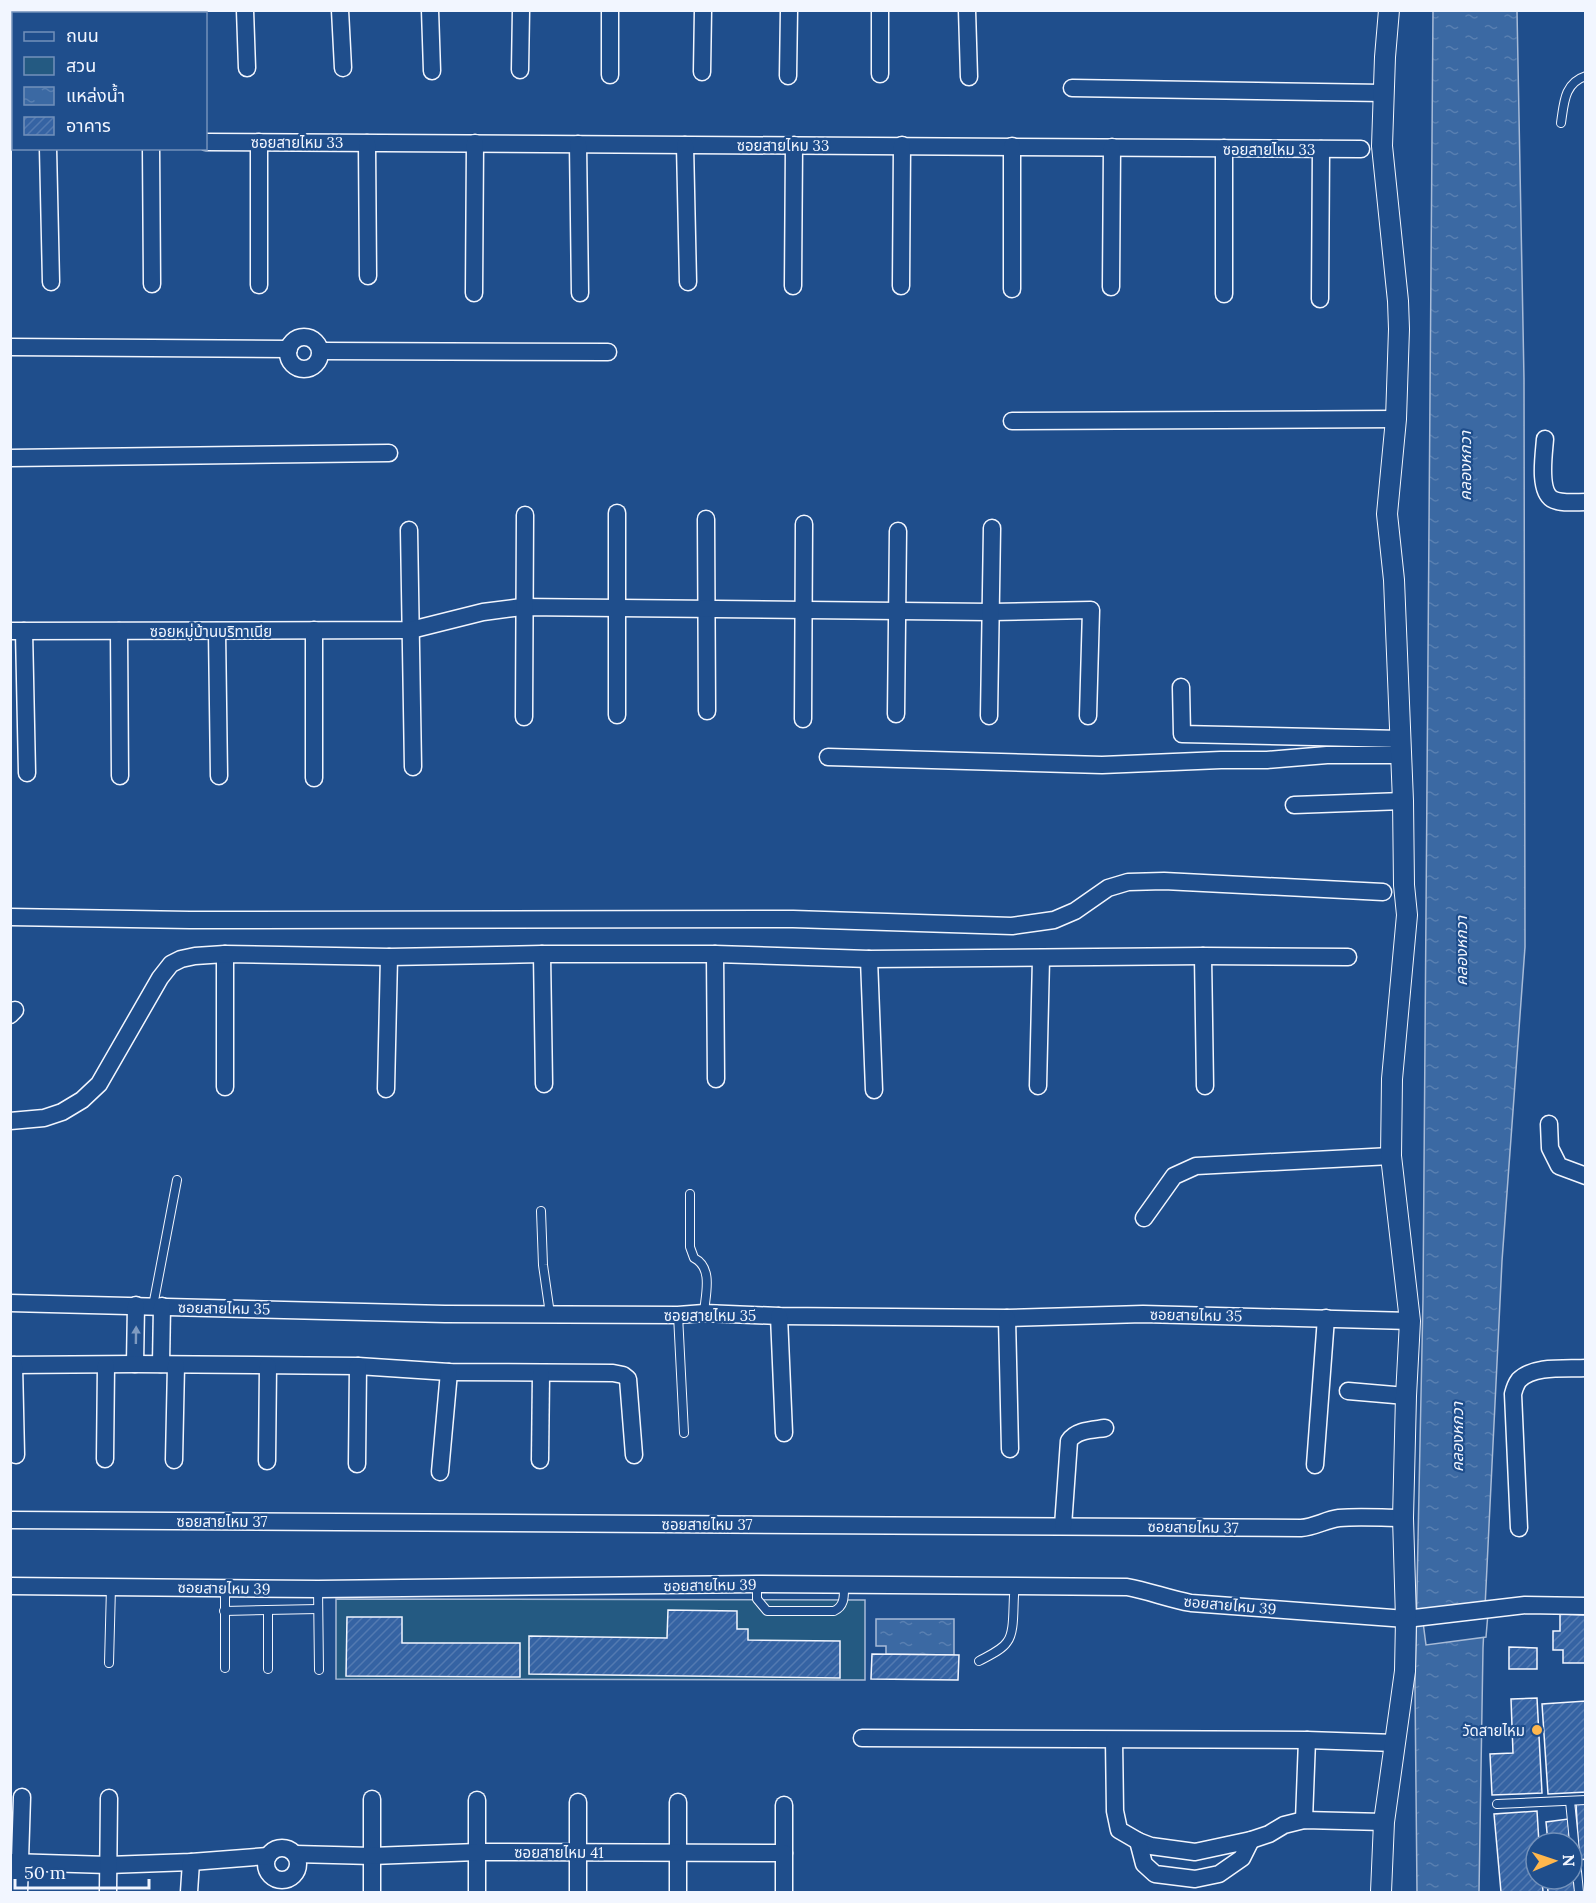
<svg xmlns="http://www.w3.org/2000/svg" width="1596" height="1903" font-family="Lora,'Noto Sans Thai',serif">
	<style>
		.park { fill: #245a82; stroke: #a8bbd7; stroke-width: 1.5 }
		.water { fill: url(#water-ripples); stroke: #a8bbd7; stroke-width: 1.5 }
		.pier { fill: #1f4e8c; stroke: #a8bbd7; stroke-width: 1.5 }
		.building { fill: url(#building-hatch); stroke: #f2f6ff; stroke-width: 1.5 }
		.lines { fill: none; stroke-linecap: round; stroke-linejoin: round }
		.service-casing { stroke: #f2f6ff; stroke-width: 10 }
		.minor-casing { stroke: #f2f6ff; stroke-width: 19 }
		.tertiary-casing { stroke: #f2f6ff; stroke-width: 22 }
		.service { stroke: #1f4e8c; stroke-width: 8 }
		.minor { stroke: #1f4e8c; stroke-width: 16 }
		.tertiary { stroke: #1f4e8c; stroke-width: 20 }
		.oneway { fill: #7e9ac0 }
		.poi-dot { fill: #ffb74d; stroke: #1f4e8c; stroke-width: 2 }
		.labels { text-anchor: middle; dominant-baseline: central; stroke-width: 4.5; stroke-linejoin: round; paint-order: stroke }
		.street-label { font-size: 15px; fill: #f2f6ff; stroke: #1f4e8c }
		.poi-label { font-size: 15px; fill: #f2f6ff; stroke: #1f4e8c; text-anchor: end }
		.water-label { font-size: 16px; font-style: italic; fill: #f2f6ff; stroke: #1f4e8c }
	</style>
	<defs>
		<pattern id="water-ripples" width="26" height="14" patternUnits="userSpaceOnUse" patternTransform="scale(1.5)"><rect width="26" height="14" fill="#3b69a3"/><path d="M2 4q2-2 4 0t4 0M15 11q2-2 4 0t4 0" fill="none" stroke="#587fb1"/></pattern>
		<pattern id="building-hatch" width="6" height="6" patternUnits="userSpaceOnUse" patternTransform="scale(1.5)"><rect width="6" height="6" fill="#3563a3"/><path d="M-1 1l2-2M0 6l6-6M5 7l2-2" fill="none" stroke="#537ab1"/></pattern>
	</defs>
	<rect width="100%" height="100%" fill="#1f4e8c"/>
	<polygon class="park" points="336,1599 865,1600 865,1680 336,1679"/>
	<g class="water">
		<polygon points="1433,11 1517,11 1524,379 1525,947 1502,1261 1483,1648 1479,1892 1417,1892 1415,1686 1423,1299"/>
		<polygon points="876,1619 954,1619 954,1655 886,1654 886,1646 876,1646"/>
	</g>
	<polygon class="pier" points="1488,1613 1486,1637 1426,1645 1423,1622"/>
	<g class="building">
		<polygon points="668,1610 737,1611 737,1629 748,1629 748,1640 840,1641 840,1678 529,1674 529,1636 667,1638"/>
		<polygon points="1560,1614 1586,1615 1586,1663 1563,1663 1563,1650 1553,1650 1553,1631 1560,1631"/>
		<polygon points="347,1617 402,1617 402,1643 520,1643 520,1677 346,1676"/>
		<polygon points="1509,1647 1537,1648 1537,1669 1509,1669"/>
		<polygon points="872,1654 959,1655 958,1680 871,1679"/>
		<polygon points="1537,1698 1542,1793 1492,1795 1490,1754 1513,1753 1511,1699"/>
		<polygon points="1586,1701 1586,1792 1548,1794 1542,1704"/>
		<polygon points="1586,1802 1586,1859 1579,1860 1576,1803"/>
		<polygon points="1537,1811 1539,1843 1536,1843 1536,1879 1542,1879 1543,1892 1501,1892 1494,1814"/>
		<polygon points="1568,1819 1570,1843 1548,1843 1546,1822"/>
		<polygon points="1572,1861 1575,1892 1548,1892 1547,1879 1572,1879"/>
	</g>
	<g class="lines">
		<defs>
			<g id="service">
				<path d="M 1561,123 C 1564,103 1564,83 1586,76"/>
				<path d="M 690,1194 L 690,1247 L 694,1258 C 714,1268 705,1296 704,1313"/>
				<polyline points="541,1211 543,1265 550,1314"/>
				<polyline points="153,1306 177,1180"/>
				<polyline points="678,1315 684,1433"/>
				<path d="M 757,1584 L 757,1599 L 767,1611 L 834,1611 C 845,1606 844,1596 844,1585"/>
				<polyline points="225,1587 225,1668"/>
				<polyline points="318,1589 319,1670"/>
				<polyline points="224,1611 318,1609"/>
				<path d="M 979,1661 C 988,1656 1002,1650 1007,1642 C 1016,1631 1012,1602 1015,1586"/>
				<polyline points="109,1663 111,1587"/>
				<polyline points="268,1669 268,1610"/>
				<polyline points="1570,1801 1579,1892"/>
				<polyline points="1497,1804 1586,1800"/>
			</g>
			<g id="minor">
				<polyline points="245,10 247,68"/>
				<polyline points="340,10 343,68"/>
				<polyline points="430,10 432,71"/>
				<polyline points="610,10 610,75"/>
				<polyline points="967,10 969,77"/>
				<polyline points="47,14 47,10"/>
				<polyline points="146,14 146,10"/>
				<polyline points="520,70 521,10"/>
				<polyline points="702,72 703,10"/>
				<polyline points="880,74 880,10"/>
				<polyline points="788,76 789,10"/>
				<polyline points="1072,88 1384,93"/>
				<polyline points="10,140 14,140"/>
				<polyline points="206,142 1361,149"/>
				<polyline points="259,142 259,285"/>
				<polyline points="367,143 368,276"/>
				<polyline points="578,144 580,293"/>
				<polyline points="685,145 688,282"/>
				<polyline points="48,148 51,282"/>
				<polyline points="151,148 152,284"/>
				<polyline points="793,286 794,145"/>
				<polyline points="901,286 902,145"/>
				<polyline points="1111,287 1112,147"/>
				<polyline points="1012,289 1012,146"/>
				<polyline points="474,293 475,143"/>
				<polyline points="1224,294 1224,148"/>
				<polyline points="1320,299 1321,149"/>
				<circle cx="304" cy="353" r="16"/>
				<polyline points="10,347 289,349"/>
				<polyline points="321,351 608,352"/>
				<polyline points="1012,421 1396,419"/>
				<path d="M 1545,439 C 1544,454 1538,490 1552,499 C 1561,504 1576,502 1586,502"/>
				<polyline points="10,458 389,453"/>
				<polyline points="706,519 707,711"/>
				<polyline points="409,530 413,767"/>
				<polyline points="10,631 411,630 483,612 522,607 991,612 1091,610 1088,716"/>
				<polyline points="24,631 27,773"/>
				<polyline points="119,631 120,776"/>
				<polyline points="217,631 219,776"/>
				<polyline points="1181,687 1182,734 1401,739"/>
				<polyline points="896,714 898,531"/>
				<polyline points="617,715 617,513"/>
				<polyline points="989,716 992,528"/>
				<polyline points="524,717 525,515"/>
				<polyline points="803,719 804,524"/>
				<polyline points="828,757 1102,765 1221,760 1267,760 1327,755 1401,755"/>
				<polyline points="314,778 314,630"/>
				<polyline points="1294,805 1403,801"/>
				<polyline points="10,917 190,920 793,919 1012,926 1054,920 1075,911 1108,888 1128,882 1164,881 1383,892"/>
				<polyline points="542,954 544,1084"/>
				<polyline points="715,954 716,1079"/>
				<polyline points="1203,956 1205,1086"/>
				<polyline points="869,959 874,1090"/>
				<polyline points="10,1015 15,1010"/>
				<polyline points="1038,1086 1041,959"/>
				<polyline points="225,1087 225,954"/>
				<polyline points="386,1089 389,957"/>
				<polyline points="10,1121 44,1118 62,1112 82,1100 99,1084 160,978 171,964 181,959 195,956 225,954 389,957 542,954 715,954 869,959 1203,956 1348,957"/>
				<polyline points="1549,1124 1550,1148 1559,1166 1586,1176"/>
				<polyline points="1144,1218 1174,1176 1196,1166 1391,1156"/>
				<polyline points="10,1303 445,1314 678,1315 704,1313 779,1316 1007,1318 1143,1314 1410,1321"/>
				<polyline points="779,1316 784,1433"/>
				<polyline points="1007,1318 1010,1449"/>
				<polyline points="135,1364 136,1305"/>
				<polyline points="161,1364 162,1306"/>
				<polyline points="10,1365 135,1364 358,1366 449,1372 613,1373 623,1375 628,1379 634,1455"/>
				<polyline points="14,1365 16,1455"/>
				<polyline points="1348,1391 1406,1396"/>
				<polyline points="105,1459 106,1365"/>
				<polyline points="174,1460 176,1365"/>
				<polyline points="540,1460 541,1374"/>
				<polyline points="267,1461 268,1366"/>
				<polyline points="357,1464 358,1366"/>
				<polyline points="1315,1465 1326,1318"/>
				<polyline points="440,1472 449,1372"/>
				<path d="M 10,1520 L 1301,1528 C 1315,1527 1325,1520 1339,1518 C 1360,1516 1382,1518 1403,1518"/>
				<path d="M 1063,1526 L 1069,1441 C 1076,1430 1092,1430 1105,1428"/>
				<path d="M 1519,1528 L 1513,1394 C 1514,1390 1516,1384 1519,1380 C 1534,1365 1566,1369 1586,1368"/>
				<path d="M 10,1586 L 318,1589 L 757,1584 L 1127,1587 C 1149,1591 1169,1599 1191,1603 L 1406,1619 L 1525,1605 L 1586,1606"/>
				<polyline points="862,1738 1307,1740 1395,1743"/>
				<polyline points="1114,1740 1115,1811 1119,1830 1138,1841 1151,1846 1195,1852 1251,1840 1269,1834 1284,1825 1304,1820 1384,1822"/>
				<polyline points="372,1799 372,1892"/>
				<polyline points="477,1800 477,1892"/>
				<polyline points="678,1802 678,1892"/>
				<polyline points="1304,1820 1307,1740"/>
				<polyline points="1138,1841 1144,1864 1155,1874 1195,1879 1219,1874 1242,1858 1251,1840"/>
				<circle cx="282" cy="1864" r="16"/>
				<polyline points="784,1853 784,1805"/>
				<polyline points="295,1854 372,1856 477,1852 784,1853 784,1892"/>
				<polyline points="10,1862 108,1865 191,1862 268,1856"/>
				<polyline points="19,1892 22,1797"/>
				<polyline points="108,1892 109,1798"/>
				<polyline points="189,1892 191,1862"/>
				<polyline points="578,1892 578,1802"/>
			</g>
			<polyline id="tertiary" points="1381,1892 1384,1822 1405,1671 1406,1619 1403,1518 1406,1396 1410,1321 1391,1156 1392,1079 1407,915 1404,885 1403,801 1394,580 1387,514 1396,419 1399,329 1398,301 1382,146 1385,57 1389,10"/>
		</defs>
		<use href="#service" class="service-casing"/>
		<use href="#minor" class="minor-casing"/>
		<use href="#tertiary" class="tertiary-casing"/>
		<use href="#service" class="service"/>
		<use href="#minor" class="minor"/>
		<use href="#tertiary" class="tertiary"/>
	</g>
	<defs><path id="oneway-solid" d="M-6-.8H1V-3.2L6.5 0L1 3.2V.8H-6Z" transform="scale(1.5)"/></defs>
	<use class="oneway" href="#oneway-solid" transform="translate(136 1335) rotate(-89)"/>
	<circle class="poi-dot" cx="1537" cy="1730" r="6"/>
	<g class="labels">
		<g class="street-label">
			<text x="297" y="142">ซอยสายไหม 33</text>
			<text x="783" y="145">ซอยสายไหม 33</text>
			<text x="1269" y="149">ซอยสายไหม 33</text>
			<text x="211" y="631">ซอยหมู่บ้านบริทาเนีย</text>
			<text transform="translate(224 1308) rotate(1)">ซอยสายไหม 35</text>
			<text x="710" y="1315">ซอยสายไหม 35</text>
			<text transform="translate(1196 1315) rotate(1)">ซอยสายไหม 35</text>
			<text x="222" y="1521">ซอยสายไหม 37</text>
			<text x="707" y="1524">ซอยสายไหม 37</text>
			<text transform="translate(1193 1527) rotate(1)">ซอยสายไหม 37</text>
			<text transform="translate(710 1585) rotate(-1)">ซอยสายไหม 39</text>
			<text transform="translate(224 1588) rotate(1)">ซอยสายไหม 39</text>
			<text transform="translate(1230 1605) rotate(5)">ซอยสายไหม 39</text>
			<text x="559" y="1852">ซอยสายไหม 41</text>
		</g>
		<g class="poi-label">
			<text x="1525" y="1730">วัดสายไหม</text>
		</g>
		<g class="water-label">
			<text transform="translate(1465 466) rotate(-90)">คลองหกวา</text>
			<text transform="translate(1461 951) rotate(-90)">คลองหกวา</text>
			<text transform="translate(1457 1437) rotate(-90)">คลองหกวา</text>
		</g>
	</g>
	<rect width="1596" height="1903" fill="none" stroke="#f2f6ff" stroke-width="24"/>
	<rect x="12" y="12" width="195" height="138" fill="#1f4e8c" stroke="#7391ba" stroke-width="1.5"/>
	<rect x="24" y="32" width="30" height="9" fill="#1f4e8c" stroke="#7391ba" stroke-width="1.5"/>
	<text x="66" y="42" font-size="18" fill="#f2f6ff">ถนน</text>
	<rect x="24" y="57" width="30" height="18" fill="#245a82" stroke="#7391ba" stroke-width="1.5"/>
	<text x="66" y="72" font-size="18" fill="#f2f6ff">สวน</text>
	<rect x="24" y="87" width="30" height="18" fill="url(#water-ripples)" stroke="#7391ba" stroke-width="1.5"/>
	<text x="66" y="102" font-size="18" fill="#f2f6ff">แหล่งน้ำ</text>
	<rect x="24" y="117" width="30" height="18" fill="url(#building-hatch)" stroke="#7391ba" stroke-width="1.5"/>
	<text x="66" y="132" font-size="18" fill="#f2f6ff">อาคาร</text>
	<g transform="translate(1554 1861) rotate(88)"><circle r="28" fill="#1f4e8c" stroke="#7391ba" stroke-width="1.5"/>
	<path d="M0-4.5L10 22L0 15L-10 22Z" fill="#ffb74d"/>
	<text y="-9" font-size="16" font-weight="bold" text-anchor="middle" fill="#f2f6ff">N</text>
	</g>
	<path d="M15 1879v9h134v-9" fill="none" stroke="#f2f6ff" stroke-width="3"/>
	<text x="24" y="1879" font-size="18" fill="#f2f6ff" stroke="#1f4e8c" stroke-width="4.5" paint-order="stroke">50 m</text>
</svg>
